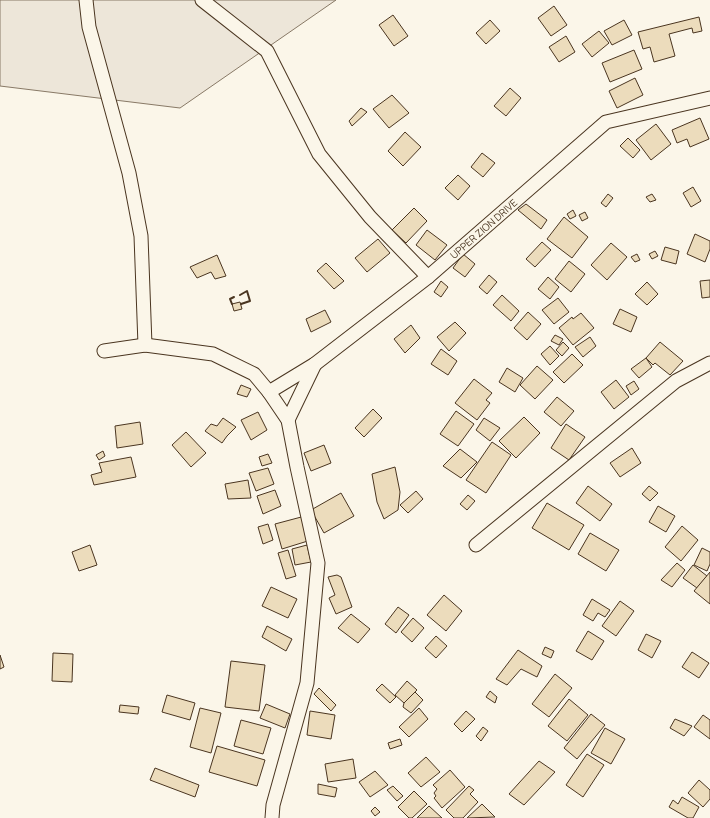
<svg xmlns="http://www.w3.org/2000/svg" width="710" height="818" font-family="Manrope,sans-serif">
	<style>
		.green { fill: #ede6d9; stroke: #887966 }
		.building { fill: #ecdcbc; stroke: #4a3520 }
		.lines { fill: none; stroke-linecap: round; stroke-linejoin: round }
		.street-casing { stroke: #4a3520; stroke-width: 15 }
		.street { stroke: #fbf6e9; stroke-width: 13 }
		.wall { stroke: #4a3520; stroke-width: 2 }
		.labels { text-anchor: middle; dominant-baseline: central; stroke-width: 3; stroke-linejoin: round; paint-order: stroke }
		.street-label { font-size: 10px; fill: #4a3520; stroke: #fbf6e9 }
	</style>
	<rect width="100%" height="100%" fill="#fbf6e9"/>
	<polygon class="green" points="0,0 336,0 180,108 0,86"/>
	<g class="building">
		<polygon points="554,6 567,25 551,36 538,18"/>
		<polygon points="393,15 408,36 394,46 379,25"/>
		<polygon points="699,17 702,31 693,33 692,28 669,34 675,56 654,62 650,47 643,49 638,32"/>
		<polygon points="490,20 500,31 486,44 476,33"/>
		<polygon points="624,20 632,35 612,45 604,31"/>
		<polygon points="599,31 609,43 592,57 582,44"/>
		<polygon points="566,36 575,52 559,62 549,47"/>
		<polygon points="634,50 642,69 610,82 602,63"/>
		<polygon points="635,78 643,95 617,108 609,91"/>
		<polygon points="510,88 521,98 506,116 494,106"/>
		<polygon points="392,95 409,113 389,128 373,109"/>
		<polygon points="361,108 367,112 352,126 349,121"/>
		<polygon points="700,118 709,139 690,147 687,139 677,143 672,130"/>
		<polygon points="656,124 671,144 651,160 636,140"/>
		<polygon points="405,132 421,147 403,166 388,151"/>
		<polygon points="628,138 640,150 633,158 620,146"/>
		<polygon points="482,153 495,163 483,177 471,167"/>
		<polygon points="458,175 470,186 458,200 445,188"/>
		<polygon points="693,187 701,201 691,207 683,193"/>
		<polygon points="608,194 613,198 606,207 601,203"/>
		<polygon points="652,194 656,200 650,202 646,197"/>
		<polygon points="526,204 547,220 541,229 518,210"/>
		<polygon points="414,208 427,221 406,243 392,230"/>
		<polygon points="573,210 576,216 570,219 567,214"/>
		<polygon points="585,212 588,218 582,221 579,215"/>
		<polygon points="564,217 588,237 572,258 547,239"/>
		<polygon points="427,230 447,245 435,260 416,245"/>
		<polygon points="695,234 710,241 710,249 705,262 687,254"/>
		<polygon points="378,239 390,253 367,272 355,258"/>
		<polygon points="542,242 551,250 535,267 526,259"/>
		<polygon points="611,243 627,257 607,280 591,265"/>
		<polygon points="665,247 679,251 676,264 661,260"/>
		<polygon points="655,251 658,256 652,259 649,254"/>
		<polygon points="463,254 475,264 465,277 453,268"/>
		<polygon points="637,254 640,260 635,262 631,257"/>
		<polygon points="217,255 226,276 215,279 211,272 197,278 190,267"/>
		<polygon points="569,261 585,274 571,292 555,279"/>
		<polygon points="326,263 344,281 334,289 317,271"/>
		<polygon points="489,275 497,282 487,294 479,287"/>
		<polygon points="548,277 559,287 550,299 538,289"/>
		<polygon points="710,280 710,297 702,298 700,281"/>
		<polygon points="441,281 448,287 441,297 434,292"/>
		<polygon points="647,282 658,294 647,305 635,294"/>
		<polygon points="502,295 519,311 511,321 493,305"/>
		<polygon points="558,298 569,312 554,324 542,310"/>
		<polygon points="240,302 242,309 234,311 232,304"/>
		<polygon points="620,309 637,317 631,332 613,324"/>
		<polygon points="325,310 331,322 311,332 306,319"/>
		<polygon points="528,312 541,324 527,340 514,328"/>
		<polygon points="581,313 594,328 573,345 559,328 572,317 573,319"/>
		<polygon points="455,322 466,333 449,351 437,337"/>
		<polygon points="411,325 420,338 405,353 394,339"/>
		<polygon points="555,335 563,339 559,345 551,341"/>
		<polygon points="590,337 596,346 583,357 575,347"/>
		<polygon points="563,342 569,348 562,356 556,350"/>
		<polygon points="660,342 683,361 670,375 655,363 653,365 646,358"/>
		<polygon points="550,346 559,356 550,365 541,354"/>
		<polygon points="441,349 457,361 448,375 431,364"/>
		<polygon points="572,354 583,365 564,383 553,372"/>
		<polygon points="646,358 652,367 639,378 631,369"/>
		<polygon points="537,366 553,380 535,399 520,385"/>
		<polygon points="507,368 523,378 515,392 499,382"/>
		<polygon points="474,379 492,393 486,400 490,403 477,420 455,403"/>
		<polygon points="616,380 629,397 614,409 601,392"/>
		<polygon points="634,381 639,389 631,395 626,386"/>
		<polygon points="241,385 251,389 247,397 237,394"/>
		<polygon points="557,397 574,411 561,426 544,412"/>
		<polygon points="373,409 382,418 364,437 355,428"/>
		<polygon points="456,411 474,424 458,446 440,434"/>
		<polygon points="258,412 267,430 251,440 241,420"/>
		<polygon points="524,417 540,433 516,458 499,441"/>
		<polygon points="223,418 236,427 227,436 222,443 205,431 211,424 217,426"/>
		<polygon points="484,418 500,428 490,441 476,430"/>
		<polygon points="140,422 143,444 117,448 115,426"/>
		<polygon points="566,424 585,437 569,460 551,448"/>
		<polygon points="186,432 206,453 191,467 172,445"/>
		<polygon points="492,442 511,455 486,493 466,480"/>
		<polygon points="324,445 331,463 311,471 304,453"/>
		<polygon points="632,448 641,463 620,477 610,463"/>
		<polygon points="460,449 477,462 461,478 443,466"/>
		<polygon points="103,451 105,456 99,460 96,455"/>
		<polygon points="268,454 272,463 262,466 259,457"/>
		<polygon points="131,457 136,477 94,485 91,475 102,472 99,463"/>
		<polygon points="395,467 400,492 398,510 384,519 377,502 372,474"/>
		<polygon points="268,468 274,484 256,491 249,473"/>
		<polygon points="248,480 251,498 228,499 225,484"/>
		<polygon points="588,486 612,504 600,521 576,503"/>
		<polygon points="649,486 658,493 650,501 642,494"/>
		<polygon points="275,490 281,506 263,514 257,496"/>
		<polygon points="416,491 423,499 408,513 400,505"/>
		<polygon points="341,493 354,516 324,533 311,510"/>
		<polygon points="468,495 475,501 467,510 460,504"/>
		<polygon points="547,503 584,525 569,550 532,528"/>
		<polygon points="658,506 675,516 666,532 649,522"/>
		<polygon points="305,516 311,540 282,549 275,524"/>
		<polygon points="268,524 273,540 263,544 258,527"/>
		<polygon points="682,526 698,540 681,561 665,547"/>
		<polygon points="590,533 619,550 606,571 578,554"/>
		<polygon points="90,545 97,565 79,571 72,552"/>
		<polygon points="307,545 311,562 295,565 292,549"/>
		<polygon points="702,548 710,552 710,564 707,571 694,565"/>
		<polygon points="288,550 296,576 286,579 278,553"/>
		<polygon points="677,563 685,570 672,587 661,580"/>
		<polygon points="693,565 707,576 697,588 683,578"/>
		<polygon points="710,572 710,604 694,591"/>
		<polygon points="337,575 341,577 352,607 336,614 329,598 335,595 328,577"/>
		<polygon points="271,587 297,599 288,618 262,606"/>
		<polygon points="444,595 462,611 446,631 427,615"/>
		<polygon points="592,599 610,610 605,617 598,613 593,621 583,615"/>
		<polygon points="620,601 634,611 616,636 602,626"/>
		<polygon points="398,607 409,615 396,633 385,624"/>
		<polygon points="351,614 370,629 358,643 338,628"/>
		<polygon points="413,618 424,628 412,642 401,632"/>
		<polygon points="267,626 292,639 286,651 262,637"/>
		<polygon points="588,631 604,641 592,660 576,651"/>
		<polygon points="646,634 661,641 652,658 638,650"/>
		<polygon points="436,636 447,646 436,658 425,648"/>
		<polygon points="545,647 554,651 551,658 542,654"/>
		<polygon points="518,650 542,666 537,677 521,669 507,685 496,679"/>
		<polygon points="692,652 709,663 699,678 682,667"/>
		<polygon points="53,653 73,654 72,682 52,681"/>
		<polygon points="0,655 4,667 0,669"/>
		<polygon points="231,661 265,665 259,711 225,707"/>
		<polygon points="555,674 572,688 549,717 532,704"/>
		<polygon points="407,681 417,690 404,703 395,695"/>
		<polygon points="382,684 396,697 390,703 376,690"/>
		<polygon points="319,688 336,705 331,711 314,694"/>
		<polygon points="490,691 497,697 495,703 486,697"/>
		<polygon points="415,692 423,700 411,713 403,707 404,703"/>
		<polygon points="167,695 195,703 190,720 162,712"/>
		<polygon points="569,699 588,715 567,741 548,726"/>
		<polygon points="266,704 290,714 285,728 260,718"/>
		<polygon points="120,705 139,707 138,714 119,712"/>
		<polygon points="200,708 221,713 211,753 190,747"/>
		<polygon points="419,708 428,719 409,737 399,727"/>
		<polygon points="310,711 335,715 331,739 307,735"/>
		<polygon points="466,711 475,719 462,732 454,724"/>
		<polygon points="591,714 605,725 577,759 564,748"/>
		<polygon points="703,715 710,720 710,739 694,727"/>
		<polygon points="675,719 692,726 684,736 670,728"/>
		<polygon points="241,720 271,728 263,754 234,746"/>
		<polygon points="483,727 488,731 481,741 476,736"/>
		<polygon points="605,728 625,739 611,764 591,753"/>
		<polygon points="400,739 402,745 390,749 388,743"/>
		<polygon points="217,746 265,760 257,786 209,772"/>
		<polygon points="587,754 604,765 583,797 566,785"/>
		<polygon points="426,757 440,772 421,787 408,773"/>
		<polygon points="353,759 356,778 328,782 325,764"/>
		<polygon points="539,761 555,772 524,805 509,794"/>
		<polygon points="155,768 199,785 195,797 150,780"/>
		<polygon points="450,770 465,787 442,808 434,798 436,796 434,793 437,789 433,785"/>
		<polygon points="375,771 388,785 370,797 359,782"/>
		<polygon points="699,780 710,790 710,799 703,807 688,793"/>
		<polygon points="318,784 337,788 335,797 318,794"/>
		<polygon points="393,786 403,796 397,801 387,790"/>
		<polygon points="469,786 474,790 470,794 478,802 463,818 454,818 446,810"/>
		<polygon points="414,791 427,804 412,818 409,818 398,807"/>
		<polygon points="682,797 699,807 693,818 688,818 669,807 673,800 678,804"/>
		<polygon points="482,804 495,817 467,818"/>
		<polygon points="429,806 442,818 417,818"/>
		<polygon points="375,807 380,812 375,816 371,811"/>
	</g>
	<g class="lines">
		<defs>
			<g id="street">
				<polyline points="86,0 89,27 129,173 141,236 145,345"/>
				<polyline points="202,0 267,51 319,154 370,217 428,277"/>
				<polyline points="104,351 145,345 213,354 254,374 269,392 288,420 297,467 318,563 307,683 273,805 272,818"/>
				<path id="s1" d="M 269,392 L 315,364 L 428,277 L 606,122 L 710,98"/>
				<polyline points="288,420 315,364"/>
				<polyline points="476,545 676,381 710,363"/>
			</g>
		</defs>
		<use href="#street" class="street-casing"/>
		<use href="#street" class="street"/>
		<g class="wall">
			<polyline points="240,295 247,291 250,301 241,304"/>
			<polyline points="232,304 230,299 234,297"/>
		</g>
	</g>
	<g class="labels">
		<g class="street-label">
			<text stroke="none"><textPath href="#s1" startOffset="270">UPPER ZION DRIVE</textPath></text>
		</g>
	</g>
</svg>
